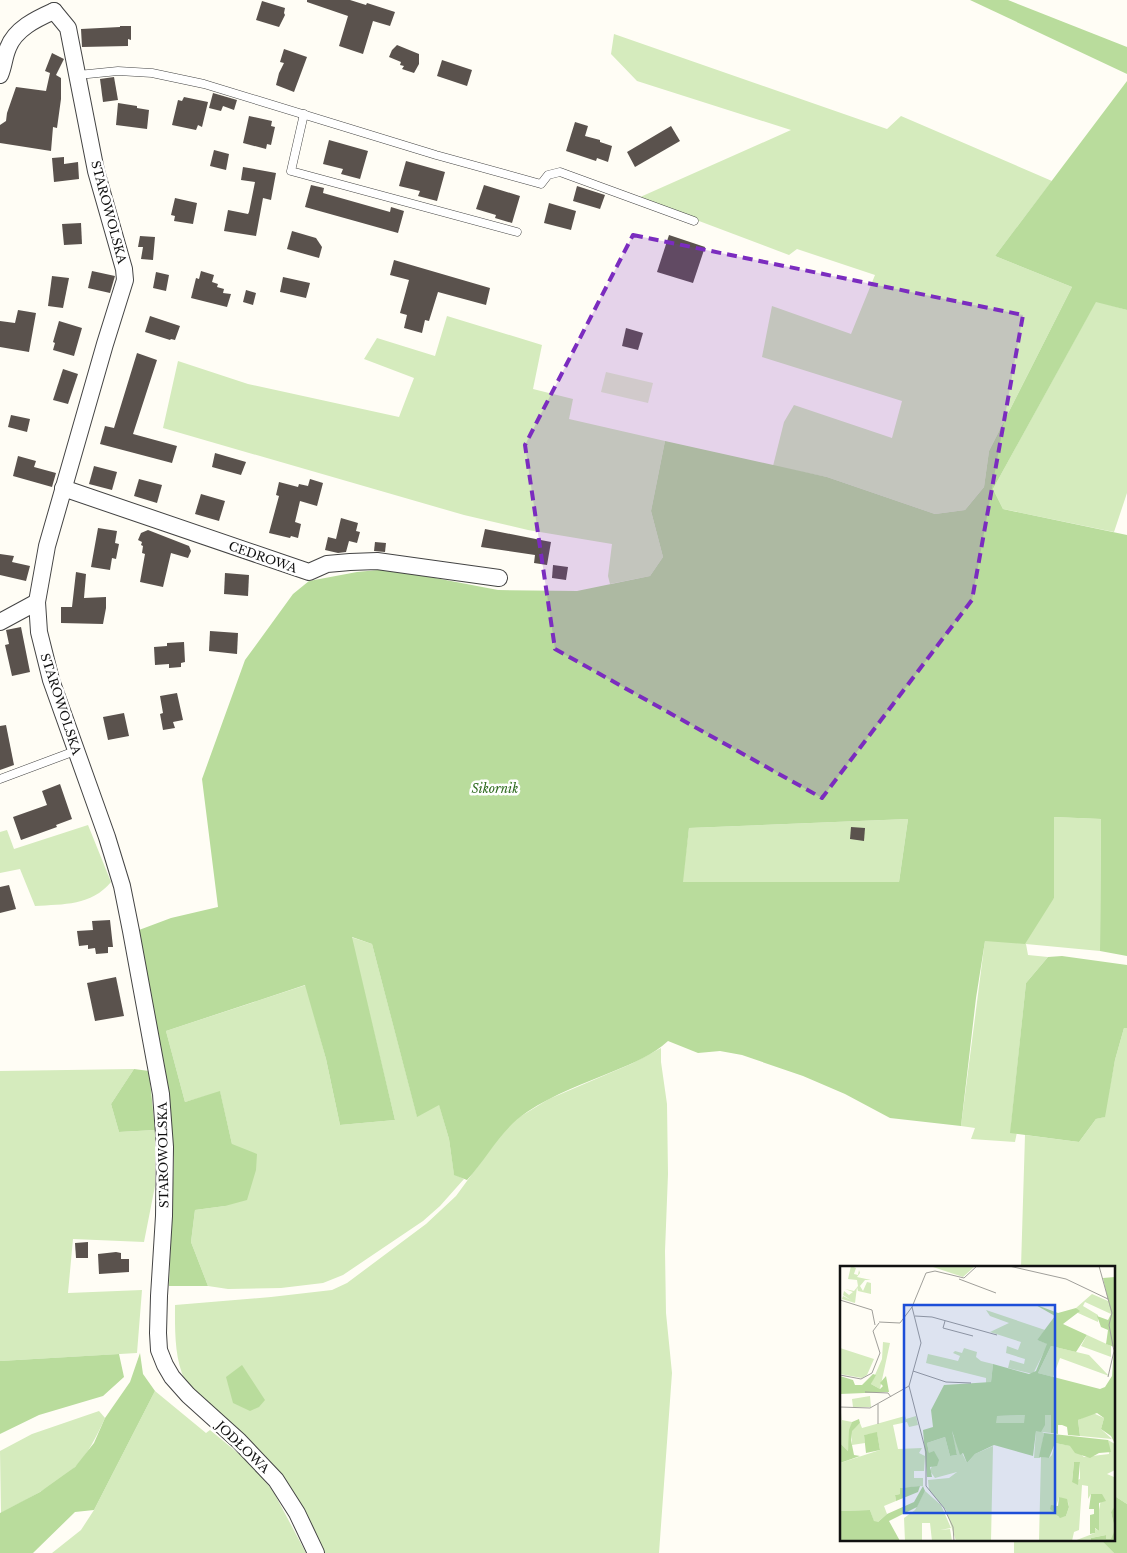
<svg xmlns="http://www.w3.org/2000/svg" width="1127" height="1553" font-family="'Libre Baskerville',serif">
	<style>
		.green { fill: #d5ebbd }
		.forest { fill: #b9dc9c; fill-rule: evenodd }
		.pitch { fill: #e6f2cf }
		.building { fill: #5a524d }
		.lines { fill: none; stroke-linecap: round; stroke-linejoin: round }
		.lane-casing { stroke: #444; stroke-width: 9 }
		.street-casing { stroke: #444; stroke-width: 18 }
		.lane { stroke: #fff; stroke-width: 8 }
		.street { stroke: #fff; stroke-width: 16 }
		.marked { fill: #7b2cbf; fill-opacity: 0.2; stroke: #7b2cbf; stroke-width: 4; stroke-dasharray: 10 6; stroke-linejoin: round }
		.labels { text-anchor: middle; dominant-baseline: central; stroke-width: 5; stroke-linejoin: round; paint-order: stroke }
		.street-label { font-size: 12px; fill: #111; stroke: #fff }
		.park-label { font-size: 12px; font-style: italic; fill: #2f6b1f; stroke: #fff }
		.inset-road { fill: none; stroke: #a09f9a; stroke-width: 1 }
		.view { fill: #1d4ed8; fill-opacity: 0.15; stroke: #1d4ed8; stroke-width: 2.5 }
		.inset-edge { fill: none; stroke: #111; stroke-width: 2.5 }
	</style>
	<rect width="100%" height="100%" fill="#fffdf5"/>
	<g class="green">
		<polygon points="614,34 887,129 901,116 1052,181 995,256 1072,287 989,451 984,487 965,510 935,514 827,477 773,466 784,422 794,405 892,438 902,401 762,357 772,306 851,334 875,275 797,249 789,255 638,198 791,130 637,81 611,54"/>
		<polygon points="1096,301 1127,310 1127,493 1114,532 1003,509 993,489"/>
		<polygon points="447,316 542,345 533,389 573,399 569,419 665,441 651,511 663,557 650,576 610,584 608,576 612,544 528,530 464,515 163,428 178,361 248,384 399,417 414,378 364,359 377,338 435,356"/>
		<polygon points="1054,817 1101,819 1100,951 1026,944 1028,955 1048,957 1026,983 1011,1126 1018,1127 1015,1142 971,1139 975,1128 961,1126 985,940 1054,898"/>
		<polygon points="908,819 899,882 682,883 689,828"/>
		<path d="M 88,825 L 111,882 C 91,906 64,904 35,906 L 20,869 L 0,873 L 0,832 L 7,830 L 14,849 Z"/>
		<polygon points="351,937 372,944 417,1116 439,1104 449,1139 454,1174 464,1179 440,1206 423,1221 343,1275 323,1283 281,1288 228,1289 208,1286 191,1242 195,1210 225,1206 232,1144 220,1092 185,1102 166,1031 306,985 326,1059 340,1125 395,1120"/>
		<polygon points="1124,1028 1127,1028 1127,1504 1113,1495 1113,1267 1021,1267 1025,1135 1079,1142 1096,1119 1104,1117 1115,1060"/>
		<path d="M 661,1048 L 661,1062 L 667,1104 L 668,1174 L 665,1251 L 666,1313 L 672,1373 L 659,1553 L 324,1553 C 313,1529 302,1504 287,1482 C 280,1470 259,1450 248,1440 C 228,1421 199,1405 185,1380 C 174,1359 175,1327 175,1305 L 271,1297 L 332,1290 L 347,1283 L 426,1224 L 456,1196 L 497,1140 L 513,1121 L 549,1099 L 631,1064 Z"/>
		<polygon points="134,1069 111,1104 119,1132 155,1130 155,1186 144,1242 73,1239 68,1293 142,1290 137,1353 0,1361 0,1071"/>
		<polygon points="155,1391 206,1433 210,1430 250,1463 273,1491 306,1553 52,1553 81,1530 94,1510"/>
		<path d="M 99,1411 L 105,1418 C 97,1435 88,1455 74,1468 C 53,1487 25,1500 1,1513 L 0,1451 L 32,1434 Z"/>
		<polygon points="1014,1539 1100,1539 1114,1553 1014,1553"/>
	</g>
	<g class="forest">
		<polygon points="970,0 1008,0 1127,47 1127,74"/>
		<path d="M 1127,81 L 1127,310 L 1096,302 L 993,489 L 1003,509 L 1127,535 L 1127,956 L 1100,951 L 1101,819 L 1054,817 L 1054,898 L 1025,944 L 985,941 L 976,998 L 961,1126 L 890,1118 L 845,1094 L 803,1076 L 742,1055 L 720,1051 L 698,1053 L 668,1041 C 653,1055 633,1063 614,1071 C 585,1083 554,1094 527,1112 C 501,1129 488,1157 467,1180 L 454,1175 L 449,1139 L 439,1105 L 417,1117 L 372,944 L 352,937 L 395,1120 L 340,1125 L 326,1059 L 305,985 L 166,1031 L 185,1102 L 220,1091 L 232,1144 L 257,1154 L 256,1170 L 247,1200 L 225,1206 L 195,1210 L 191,1242 L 208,1286 L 169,1286 L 174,1158 L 156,1031 L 139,930 L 171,918 L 218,907 L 202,779 L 245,660 L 293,594 L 309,581 L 357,572 L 388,569 L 498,590 L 577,591 L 650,576 L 663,557 L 651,511 L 665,441 L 827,477 L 935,514 L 965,510 L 984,487 L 989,451 L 1072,287 L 995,256 ZM 908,819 L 899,882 L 683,882 L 689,828 Z"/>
		<polygon points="1062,956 1127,965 1127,1028 1124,1028 1115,1060 1105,1117 1096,1119 1079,1142 1010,1133 1026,983 1048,957"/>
		<polygon points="134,1069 149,1071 155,1130 119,1132 111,1104"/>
		<polygon points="140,1353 143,1374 155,1391 94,1510 75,1512 33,1553 0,1553 0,1513 40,1492 75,1467 94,1443 105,1418 130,1382"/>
		<polygon points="119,1354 124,1377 103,1396 39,1415 0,1434 0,1361"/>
		<polygon points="242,1365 265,1400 259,1407 250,1411 233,1403 226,1377"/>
		<polygon points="1113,1495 1127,1504 1127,1553 1114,1553 1100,1539 1113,1539"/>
	</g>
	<polygon class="pitch" points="606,372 653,383 648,403 601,392"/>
	<g class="building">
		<polygon points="307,0 350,0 366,5 367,3 395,12 390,26 373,21 363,54 339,46 348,16 307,2"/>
		<polygon points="262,1 285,8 284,13 285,15 279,27 256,20"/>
		<polygon points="120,26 131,26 131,40 128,39 128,46 82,47 81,29 120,27"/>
		<polygon points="397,45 419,54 419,64 414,73 402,69 404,66 400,65 401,62 389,57 392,50"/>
		<polygon points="284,49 307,57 294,92 276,85 279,73 284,63 280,62"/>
		<polygon points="52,53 64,59 56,75 61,78 61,99 57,128 53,127 51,151 0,143 0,125 6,121 7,113 16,87 46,91 50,73 45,71"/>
		<polygon points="442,60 472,70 467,86 437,76"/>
		<polygon points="114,77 118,100 103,102 100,79"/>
		<polygon points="213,93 237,100 234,110 223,106 221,111 209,108"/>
		<polygon points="184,97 208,102 202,127 198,125 196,130 172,125 178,100 182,101"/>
		<polygon points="118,103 137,106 137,108 149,110 147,129 116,125"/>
		<polygon points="249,116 272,121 271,126 275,127 271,145 267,144 266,149 243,143"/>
		<polygon points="575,122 588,126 585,136 600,140 600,142 612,146 608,162 597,158 596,161 566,151"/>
		<polygon points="671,126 680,141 635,167 627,152"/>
		<polygon points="329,140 368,151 360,179 341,174 343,169 323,164"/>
		<polygon points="214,150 229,154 226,170 210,166"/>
		<polygon points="64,157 64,164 78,162 79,179 54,182 52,158"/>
		<polygon points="406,161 445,172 437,201 418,196 420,191 399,186"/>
		<polygon points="243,167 276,173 271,200 263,198 256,236 224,231 228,210 248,214 249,212 255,182 241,180"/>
		<polygon points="311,185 324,188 323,193 390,212 391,207 404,211 398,233 305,207"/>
		<polygon points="484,185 520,196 512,223 495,218 496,215 476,209"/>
		<polygon points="577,186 605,195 600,209 573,201"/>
		<polygon points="175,198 197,203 193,224 174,221 175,216 171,215"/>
		<polygon points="549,203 576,211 571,230 544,223"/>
		<polygon points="81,223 82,244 64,245 62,224"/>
		<polygon points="292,231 316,238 322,247 319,258 287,249"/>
		<polygon points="669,235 705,247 693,283 657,272"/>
		<polygon points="140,236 155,237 153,260 141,259 143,247 138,247"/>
		<polygon points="394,260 490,288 486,305 438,292 429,321 425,320 422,333 404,328 407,315 400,313 409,280 390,275"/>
		<polygon points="92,271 115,276 110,293 88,288"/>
		<polygon points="201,271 214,275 212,282 218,284 217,287 224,289 223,293 231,294 227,307 191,298 196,278 199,279"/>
		<polygon points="156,272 169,275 166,291 153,288"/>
		<polygon points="52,276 69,278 63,308 48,306"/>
		<polygon points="283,277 310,283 306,298 280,292"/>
		<polygon points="246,290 256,293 253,305 243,302"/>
		<polygon points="18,310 36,313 29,352 0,347 0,321 15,323"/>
		<polygon points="150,316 180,326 175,340 171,339 170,340 145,332"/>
		<polygon points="59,321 82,328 74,356 53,350 55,343 53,342"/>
		<polygon points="626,328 643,333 638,350 622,346"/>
		<polygon points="137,353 157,360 133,434 177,446 172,463 100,444 105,426 114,428"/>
		<polygon points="63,369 78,374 68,404 53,400"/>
		<polygon points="11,415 30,419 27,432 8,427"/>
		<polygon points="215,453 246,462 241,475 212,467"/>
		<polygon points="18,456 36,461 34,467 56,473 52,487 13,476"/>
		<polygon points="94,466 117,472 112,490 89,484"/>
		<polygon points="139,479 162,485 157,503 134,496"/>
		<polygon points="310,479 323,483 317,506 300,501 295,522 301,524 298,538 291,536 290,538 269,533 279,496 276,495 279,482 298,487 299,484 308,486"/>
		<polygon points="201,494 225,501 219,521 195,514"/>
		<polygon points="341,518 358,523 356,531 360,532 357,543 349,541 346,552 338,553 325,550 328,537 336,539"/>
		<polygon points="98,528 117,531 115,543 119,544 116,559 112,558 110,570 91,567"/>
		<polygon points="485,529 551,542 547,565 534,563 535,555 481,547"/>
		<polygon points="148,530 189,546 191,551 188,558 171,553 163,587 140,582 145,554 142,553 143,546 141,545 142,542 138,540 141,533"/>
		<polygon points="375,542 386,543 385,552 374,551"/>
		<polygon points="0,554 14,556 12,562 30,566 26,581 0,575"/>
		<polygon points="553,565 568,567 566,580 552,578"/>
		<polygon points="76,572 86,574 84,598 106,597 106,608 103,624 61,623 61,607 72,607"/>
		<polygon points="225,573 249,575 248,596 224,594"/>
		<polygon points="21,627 30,672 12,676 5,645 9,644 6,630"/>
		<polygon points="210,631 238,633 237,654 209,651"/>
		<polygon points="184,642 185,662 181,663 181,667 169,668 169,664 155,665 154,647 167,646 167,643"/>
		<polygon points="177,693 183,720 173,722 175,728 163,730 160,714 163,713 160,696"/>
		<polygon points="124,713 129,736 108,740 103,717"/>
		<polygon points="6,725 14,765 0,770 0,726"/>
		<polygon points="60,784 72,819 56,825 57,827 21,840 13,817 47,805 42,791"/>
		<polygon points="851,827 865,828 864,841 850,839"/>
		<polygon points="9,885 16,909 0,913 0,887"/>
		<polygon points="110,920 113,947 108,947 108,953 96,954 95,948 88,949 88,945 79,946 77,931 93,930 92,921"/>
		<polygon points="116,977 124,1016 95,1021 87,983"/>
		<polygon points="88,1242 88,1258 76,1258 75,1243"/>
		<polygon points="116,1252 121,1253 121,1259 129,1259 129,1272 99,1274 98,1254"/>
	</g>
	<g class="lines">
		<defs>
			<g id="lane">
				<polyline points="78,75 118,71 152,73 204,84 436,155 541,184 548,175 560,172 694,221"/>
				<polyline points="304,114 291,171 517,232"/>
				<polyline points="0,779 75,751"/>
			</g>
			<g id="street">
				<polyline points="54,11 68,28 96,171 124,269 125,280 105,344 47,546 37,602 39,632 51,680 107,837 122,886 131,931 161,1094 165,1147 164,1216 159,1296 158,1333 159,1350 165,1365 172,1377 188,1395 239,1441 276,1480 297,1513 316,1553"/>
				<path d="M 0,75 C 4,66 4,57 8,48 C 15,29 36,19 54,11"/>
				<polyline points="63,488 309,572 327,564 350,562 377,561 499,578"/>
				<polyline points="0,622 37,602"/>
			</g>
		</defs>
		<use href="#lane" class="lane-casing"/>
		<use href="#street" class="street-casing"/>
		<use href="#lane" class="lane"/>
		<use href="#street" class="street"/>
	</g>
	<path class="marked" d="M 633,235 L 1023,315 L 972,600 L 822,798 L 555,649 L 525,445 Z"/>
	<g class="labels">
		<g class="street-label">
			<text transform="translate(109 212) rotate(75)">STAROWOLSKA</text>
			<text transform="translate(263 557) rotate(19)">CEDROWA</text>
			<text transform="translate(61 704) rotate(72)">STAROWOLSKA</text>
			<text transform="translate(163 1155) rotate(-91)">STAROWOLSKA</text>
			<text transform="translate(243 1447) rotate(44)">JODŁOWA</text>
		</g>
		<g class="park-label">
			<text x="495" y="788">Sikornik</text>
		</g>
	</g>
	<g transform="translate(840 1266)">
		<rect width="275" height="275" fill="#fffdf5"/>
		<path d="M 11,0 L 16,2 L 14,8 L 18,9 L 19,4 L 20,7 L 17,11 L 31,14 L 25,14 L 20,20 L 23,25 L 27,16 L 31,17 L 31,28 L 18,25 L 17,21 L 15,37 L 2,33 L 3,30 L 11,34 L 3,29 L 4,25 L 9,29 L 13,26 L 5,23 L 14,25 L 18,20 L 17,14 L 8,13 ZM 90,0 L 135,0 L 123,11 ZM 252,28 L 268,35 L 271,48 L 245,36 L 243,40 L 258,49 L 258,56 L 238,47 L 236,42 ZM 146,44 L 205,64 L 197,74 L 208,78 L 193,108 L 168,102 L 170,94 L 184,98 L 185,93 L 166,87 L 167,80 L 178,84 L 181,76 L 150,66 L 169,57 L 150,50 ZM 247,69 L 271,80 L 271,91 L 241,80 ZM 43,76 L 50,77 L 40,123 L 31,118 L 42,93 ZM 211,80 L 249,89 L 269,110 L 220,92 L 213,111 L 198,107 ZM 0,82 L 34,93 L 27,109 L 22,112 L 0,108 ZM 124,82 L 137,86 L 136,91 L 141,95 L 153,98 L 151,116 L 146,118 L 146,112 L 86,97 L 88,88 L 118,95 L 120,90 L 113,87 L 115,85 L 122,87 ZM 30,130 L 31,141 L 13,141 L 12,133 ZM 2,146 L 2,154 L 12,156 L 8,185 L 0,177 ZM 253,147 L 264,152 L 261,163 L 272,173 L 240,170 L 238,154 ZM 186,149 L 185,157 L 156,157 L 156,150 ZM 205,149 L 211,149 L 211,167 L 202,166 L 204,167 L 200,192 L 194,192 L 196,165 ZM 65,150 L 66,153 L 76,150 L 78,159 L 69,161 L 67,156 L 53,159 L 58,183 L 82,182 L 79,187 L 85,190 L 84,205 L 74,205 L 74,212 L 83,212 L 83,220 L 60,222 L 60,228 L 55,229 L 56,235 L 44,240 L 47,248 L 38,256 L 34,256 L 30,244 L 0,245 L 0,197 L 40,184 L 37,167 L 24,169 L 25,177 L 12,179 L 11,165 L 20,157 L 22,162 ZM 111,165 L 127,197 L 135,188 L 153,180 L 151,275 L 116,275 L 106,244 L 89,224 L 88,214 L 109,212 L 117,206 L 95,212 L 90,205 L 95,192 L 89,187 L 87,177 L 105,171 L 110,190 L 117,189 ZM 268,174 L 275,178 L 275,204 L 267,208 L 274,211 L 275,205 L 275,241 L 271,246 L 275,264 L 272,273 L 266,273 L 266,269 L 251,272 L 251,275 L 234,275 L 255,267 L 254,262 L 259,265 L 259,244 L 262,228 L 251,228 L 248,233 L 248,220 L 242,219 L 239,264 L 234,266 L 232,275 L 199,275 L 201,191 L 209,192 L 212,189 L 215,177 L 231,180 L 244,191 L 269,188 ZM 234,196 L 240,196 L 240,213 L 232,216 ZM 219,231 L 228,236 L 229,241 L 226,250 L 218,251 L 216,241 ZM 85,225 L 101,239 L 111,262 L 100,264 L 110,263 L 112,275 L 92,275 L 90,257 L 82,257 L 82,275 L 65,275 L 64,252 L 75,244 Z" fill="#d5ebbd" fill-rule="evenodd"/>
		<path d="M 275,11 L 275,178 L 271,170 L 261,163 L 264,152 L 257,147 L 238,154 L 240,170 L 228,169 L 227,161 L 222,159 L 218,159 L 218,168 L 211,167 L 211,149 L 205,149 L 205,159 L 201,166 L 196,165 L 193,190 L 154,179 L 135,188 L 127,197 L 123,187 L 120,189 L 112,165 L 117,189 L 110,190 L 105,171 L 87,177 L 89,187 L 94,185 L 99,194 L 97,200 L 90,201 L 92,211 L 87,211 L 83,164 L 93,161 L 91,144 L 104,119 L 151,116 L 153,98 L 189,108 L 196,105 L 207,78 L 197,74 L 215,50 L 194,38 L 218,47 L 236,42 L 240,45 L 223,58 L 247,69 L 236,86 L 211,80 L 198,107 L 260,123 L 265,121 L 272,110 L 274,81 L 266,78 L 268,64 L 261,61 L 257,50 L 268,54 L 271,48 L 263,12 ZM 185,149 L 184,157 L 156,157 L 157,150 ZM 33,108 L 36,109 L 31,118 L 40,123 L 43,120 L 40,117 L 46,110 L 49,126 L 0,128 L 0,110 L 13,114 L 15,119 L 22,119 ZM 19,153 L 20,157 L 12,165 L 11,174 L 14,189 L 20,190 L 0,197 L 0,177 L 8,185 L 9,164 L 12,156 ZM 37,166 L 40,184 L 26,187 L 24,169 ZM 204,167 L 268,174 L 271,186 L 259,187 L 250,192 L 235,187 L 230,180 L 215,177 L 209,192 L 199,191 ZM 234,196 L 240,196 L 238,219 L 232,216 ZM 80,220 L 78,226 L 56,235 L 55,229 L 60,228 L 60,222 ZM 83,220 L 85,225 L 77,241 L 49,255 L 60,275 L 0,275 L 0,245 L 30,244 L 34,255 L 38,256 L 47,248 L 74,236 ZM 251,228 L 262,228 L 266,235 L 259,237 L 259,265 L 255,262 L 255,267 L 250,268 L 250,249 L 254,248 L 254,243 L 249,243 ZM 219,231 L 227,233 L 229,241 L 226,250 L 220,252 L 210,243 L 211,239 L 218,240 ZM 275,240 L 275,275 L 251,275 L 251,272 L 266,269 L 266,273 L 271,273 L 275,264 L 271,246 Z" fill="#b9dc9c" fill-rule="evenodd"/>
		<path class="inset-road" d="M 169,0 L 226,13 L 268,33M 259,0 L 272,47 L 269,59 L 274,85 L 268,111M 119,13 L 156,27M 0,34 L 32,44 L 35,59M 72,41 L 81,77 L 69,120 L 86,186 L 86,220 L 104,242 L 113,261 L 114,275M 72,41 L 86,7 L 95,5 L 124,12 L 137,0M 75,50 L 92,51 L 157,69M 105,55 L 103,62 L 133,70M 39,56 L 60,57 L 72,41M 73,105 L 106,116 L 131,117M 0,109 L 21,113 L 32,107 L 40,87 L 33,65 L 39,57M 25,126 L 48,127 L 51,131M 38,138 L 38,158M 0,141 L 30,142 L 69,120"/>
		<path class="view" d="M 64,39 L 215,39 L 215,247 L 64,247 Z"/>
		<rect width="275" height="275" class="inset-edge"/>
	</g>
</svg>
